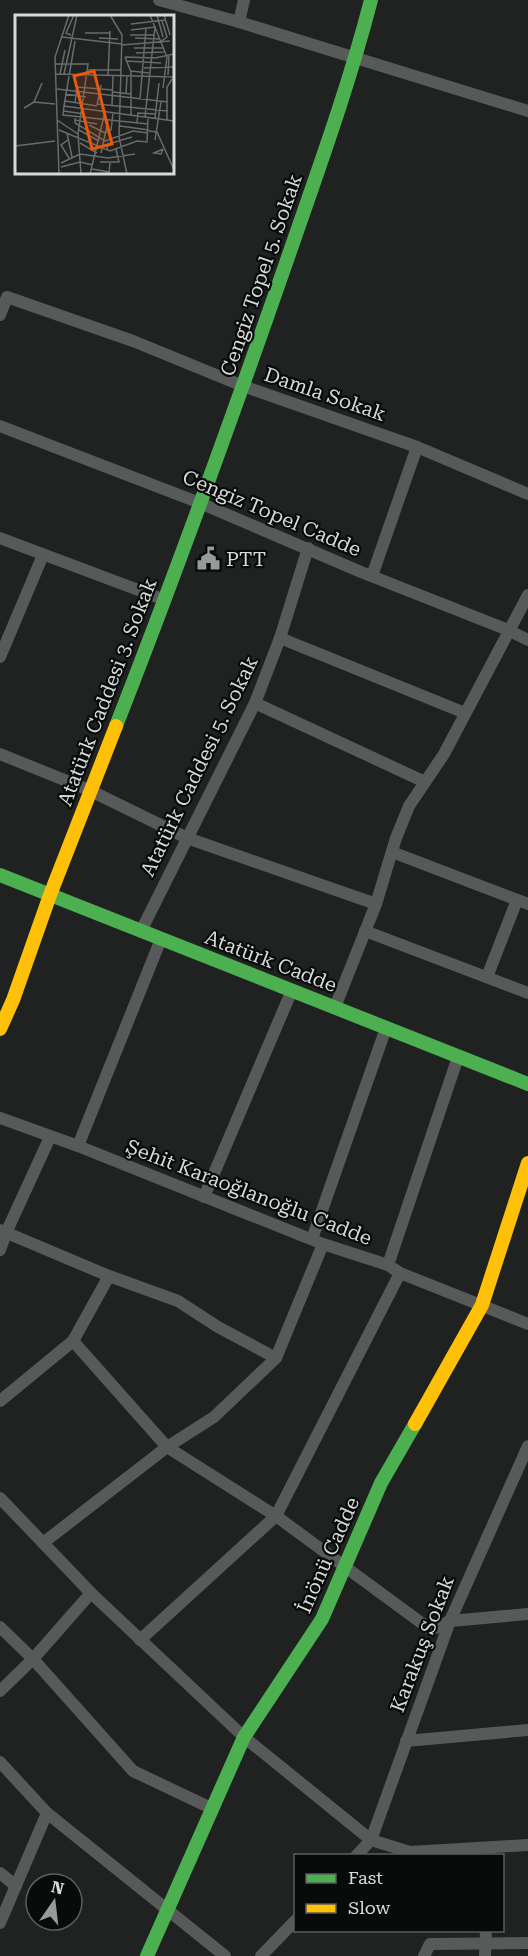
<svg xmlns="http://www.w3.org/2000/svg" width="528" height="1956" font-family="'Roboto Serif',serif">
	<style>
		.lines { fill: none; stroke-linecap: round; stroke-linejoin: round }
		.street { stroke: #585a5a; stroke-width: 12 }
		.fast { stroke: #4caf50; stroke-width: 14 }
		.slow { stroke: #ffc107; stroke-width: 14 }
		.labels { text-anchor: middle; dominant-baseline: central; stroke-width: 4.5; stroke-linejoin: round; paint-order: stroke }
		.street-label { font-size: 20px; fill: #d6dad9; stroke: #090b0b }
		.poi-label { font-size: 20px; fill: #d6dad9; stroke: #090b0b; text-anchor: start }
		.inset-road { fill: none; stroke: #686c6b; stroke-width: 1.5 }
		.view { fill: #e8590c; fill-opacity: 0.15; stroke: #e8590c; stroke-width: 3 }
		.inset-edge { fill: none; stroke: #d6dad9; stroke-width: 3 }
	</style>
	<rect width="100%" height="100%" fill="#1f2221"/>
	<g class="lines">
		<g class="street">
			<polyline points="159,0 239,22 528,111"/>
			<polyline points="239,22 244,0"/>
			<polyline points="0,315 7,297 133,341 243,386 417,447 528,494"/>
			<polyline points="0,426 200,503 361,572 508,630 528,640"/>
			<polyline points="0,538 165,600"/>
			<polyline points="372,576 417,447"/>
			<polyline points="280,638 465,713"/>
			<polyline points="0,657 43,555"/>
			<polyline points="255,703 425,782"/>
			<polyline points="0,754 89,790 187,838 376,904"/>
			<polyline points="392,852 528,904"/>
			<polyline points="141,931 255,703 280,638 308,548"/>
			<polyline points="365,931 528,993"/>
			<polyline points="487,977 517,900"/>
			<polyline points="335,1007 376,904 396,838 409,806 444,754 528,595"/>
			<polyline points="0,1118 78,1146 323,1244 388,1265 400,1273 528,1324"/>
			<polyline points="78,1146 161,939"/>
			<polyline points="204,1197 292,990"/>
			<polyline points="0,1230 109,1276 178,1301 218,1327 276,1358"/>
			<polyline points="312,1239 386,1028"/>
			<polyline points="0,1250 6,1233 50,1137"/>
			<polyline points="388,1265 458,1057"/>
			<polyline points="73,1341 167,1447 276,1516 431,1630 450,1621 528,1614"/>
			<polyline points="0,1401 73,1341 109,1276"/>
			<polyline points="0,1498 91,1593 244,1737 371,1840 410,1852 528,1845"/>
			<polyline points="43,1543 167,1447 214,1417 276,1358 323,1244"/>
			<polyline points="0,1627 33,1659 133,1771 213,1809"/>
			<polyline points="140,1640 276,1516 400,1273"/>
			<polyline points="0,1691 33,1659 91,1593"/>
			<polyline points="406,1741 528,1730"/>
			<polyline points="0,1762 47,1813 225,1956"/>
			<polyline points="356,1856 371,1840 450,1621 528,1446"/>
			<polyline points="0,1873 16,1886"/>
			<polyline points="0,1923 47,1813"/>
			<polyline points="261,1956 296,1920"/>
			<polyline points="424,1956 430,1944 528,1943"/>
			<polyline points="485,1956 486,1930"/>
		</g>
		<g class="fast">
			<path d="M 116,726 C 176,573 232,418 286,263 C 316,176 348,89 371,0"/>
			<polyline points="0,875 528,1084"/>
			<polyline points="147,1956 244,1737 322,1619 381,1483 415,1424"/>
		</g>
		<g class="slow">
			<polyline points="0,1029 13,1000 50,895 116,726"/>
			<polyline points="415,1424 482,1305 528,1163"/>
		</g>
	</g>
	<defs>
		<symbol id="civic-bare" viewBox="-9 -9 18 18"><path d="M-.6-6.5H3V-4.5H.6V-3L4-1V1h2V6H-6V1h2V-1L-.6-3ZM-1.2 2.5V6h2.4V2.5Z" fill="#969a99" stroke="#090b0b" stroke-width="2.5" paint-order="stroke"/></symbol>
	</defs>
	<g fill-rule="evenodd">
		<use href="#civic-bare" x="192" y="542" width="33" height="33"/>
	</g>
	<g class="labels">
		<g class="street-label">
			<text transform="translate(261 275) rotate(-71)">Cengiz Topel 5. Sokak</text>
			<text transform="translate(325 394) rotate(19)">Damla Sokak</text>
			<text transform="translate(272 513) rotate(23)">Cengiz Topel Cadde</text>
			<text transform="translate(107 692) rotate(-69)">Atatürk Caddesi 3. Sokak</text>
			<text transform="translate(199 766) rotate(-64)">Atatürk Caddesi 5. Sokak</text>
			<text transform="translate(271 961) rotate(21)">Atatürk Cadde</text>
			<text transform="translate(249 1192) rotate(21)">Şehit Karaoğlanoğlu Cadde</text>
			<text transform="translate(328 1555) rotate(-66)">İnönü Cadde</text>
			<text transform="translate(422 1644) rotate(-69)">Karakuş Sokak</text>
		</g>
		<g class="poi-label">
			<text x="226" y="559">PTT</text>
		</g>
	</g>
	<g transform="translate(15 15)">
		<rect width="159" height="159" fill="#1f2221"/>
		<path class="inset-road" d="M 95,0 L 107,20 L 104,122 L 112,159M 135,0 L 152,42 L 148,73M 142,0 L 148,22M 149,0 L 155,20M 116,9 L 150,5M 116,15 L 140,12 L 130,102M 70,18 L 95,18M 56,20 L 51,18 L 59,0M 115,20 L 139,20M 47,22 L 107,29M 84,23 L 103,24M 120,23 L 144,24M 145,27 L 152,22 L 147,6M 107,30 L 155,26M 119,33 L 148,33M 121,38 L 149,37M 110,42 L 116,57 L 116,100M 110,42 L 140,43 L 159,39M 112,46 L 146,48M 41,49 L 73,49 L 63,119 L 66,159M 129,53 L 159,52M 73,55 L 106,55M 116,56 L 134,58M 41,59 L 159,62M 45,59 L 50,35M 49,59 L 62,0M 153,60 L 154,40M 93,61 L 95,16M 42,74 L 153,87M 98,77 L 116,79M 50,79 L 71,82M 111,79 L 112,61M 125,84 L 131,13M 50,86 L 82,91M 19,87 L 27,68M 60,88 L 62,72 L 98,75M 82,89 L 153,96M 82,90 L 86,70M 49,91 L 48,100 L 133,109M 49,91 L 60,26M 49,91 L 159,106M 97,91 L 98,61M 9,93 L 19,87 L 40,89M 49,96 L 69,99M 60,101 L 60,108 L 90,126 L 118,116 L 133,118M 140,103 L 144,68M 42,105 L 63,119M 60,105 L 82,109M 152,105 L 152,72 L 157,64M 122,108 L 123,98 L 140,99M 74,110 L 90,118 L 96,115 L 98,98M 105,111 L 134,115M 44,115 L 95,136 L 122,126 L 132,127 L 133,102M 64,115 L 84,126M 134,116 L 142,117 L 159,155M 52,118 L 57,142M 53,125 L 46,130 L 54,143M 140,125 L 146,87M 65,128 L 82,138M 0,131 L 40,126M 148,134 L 139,138 L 146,139 L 148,134M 92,135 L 93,129 L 117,122M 86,138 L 93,106M 85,147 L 104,147 L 101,134M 46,148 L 65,139 L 93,143 L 120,139M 46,152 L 65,147 L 78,150M 77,154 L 94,157 L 95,148M 44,159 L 40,42 L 54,0M 75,159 L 90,97"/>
		<path class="view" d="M 79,56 L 97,129 L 77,134 L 59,61 Z"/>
		<rect width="159" height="159" class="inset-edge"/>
	</g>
	<rect x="294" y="1854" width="210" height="78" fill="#090b0b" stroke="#5b5e5d" stroke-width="1.5"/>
	<rect x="306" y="1874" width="30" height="9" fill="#4caf50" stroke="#5b5e5d" stroke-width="1.5"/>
	<text x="348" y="1884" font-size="18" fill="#d6dad9">Fast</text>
	<rect x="306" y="1904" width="30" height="9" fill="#ffc107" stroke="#5b5e5d" stroke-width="1.5"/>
	<text x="348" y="1914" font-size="18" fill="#d6dad9">Slow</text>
	<g transform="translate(54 1902) rotate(14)"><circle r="28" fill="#090b0b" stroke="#5b5e5d" stroke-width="1.5"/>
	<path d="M0-4.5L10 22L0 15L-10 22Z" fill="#969a99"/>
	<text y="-9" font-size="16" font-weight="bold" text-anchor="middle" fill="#d6dad9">N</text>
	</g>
</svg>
